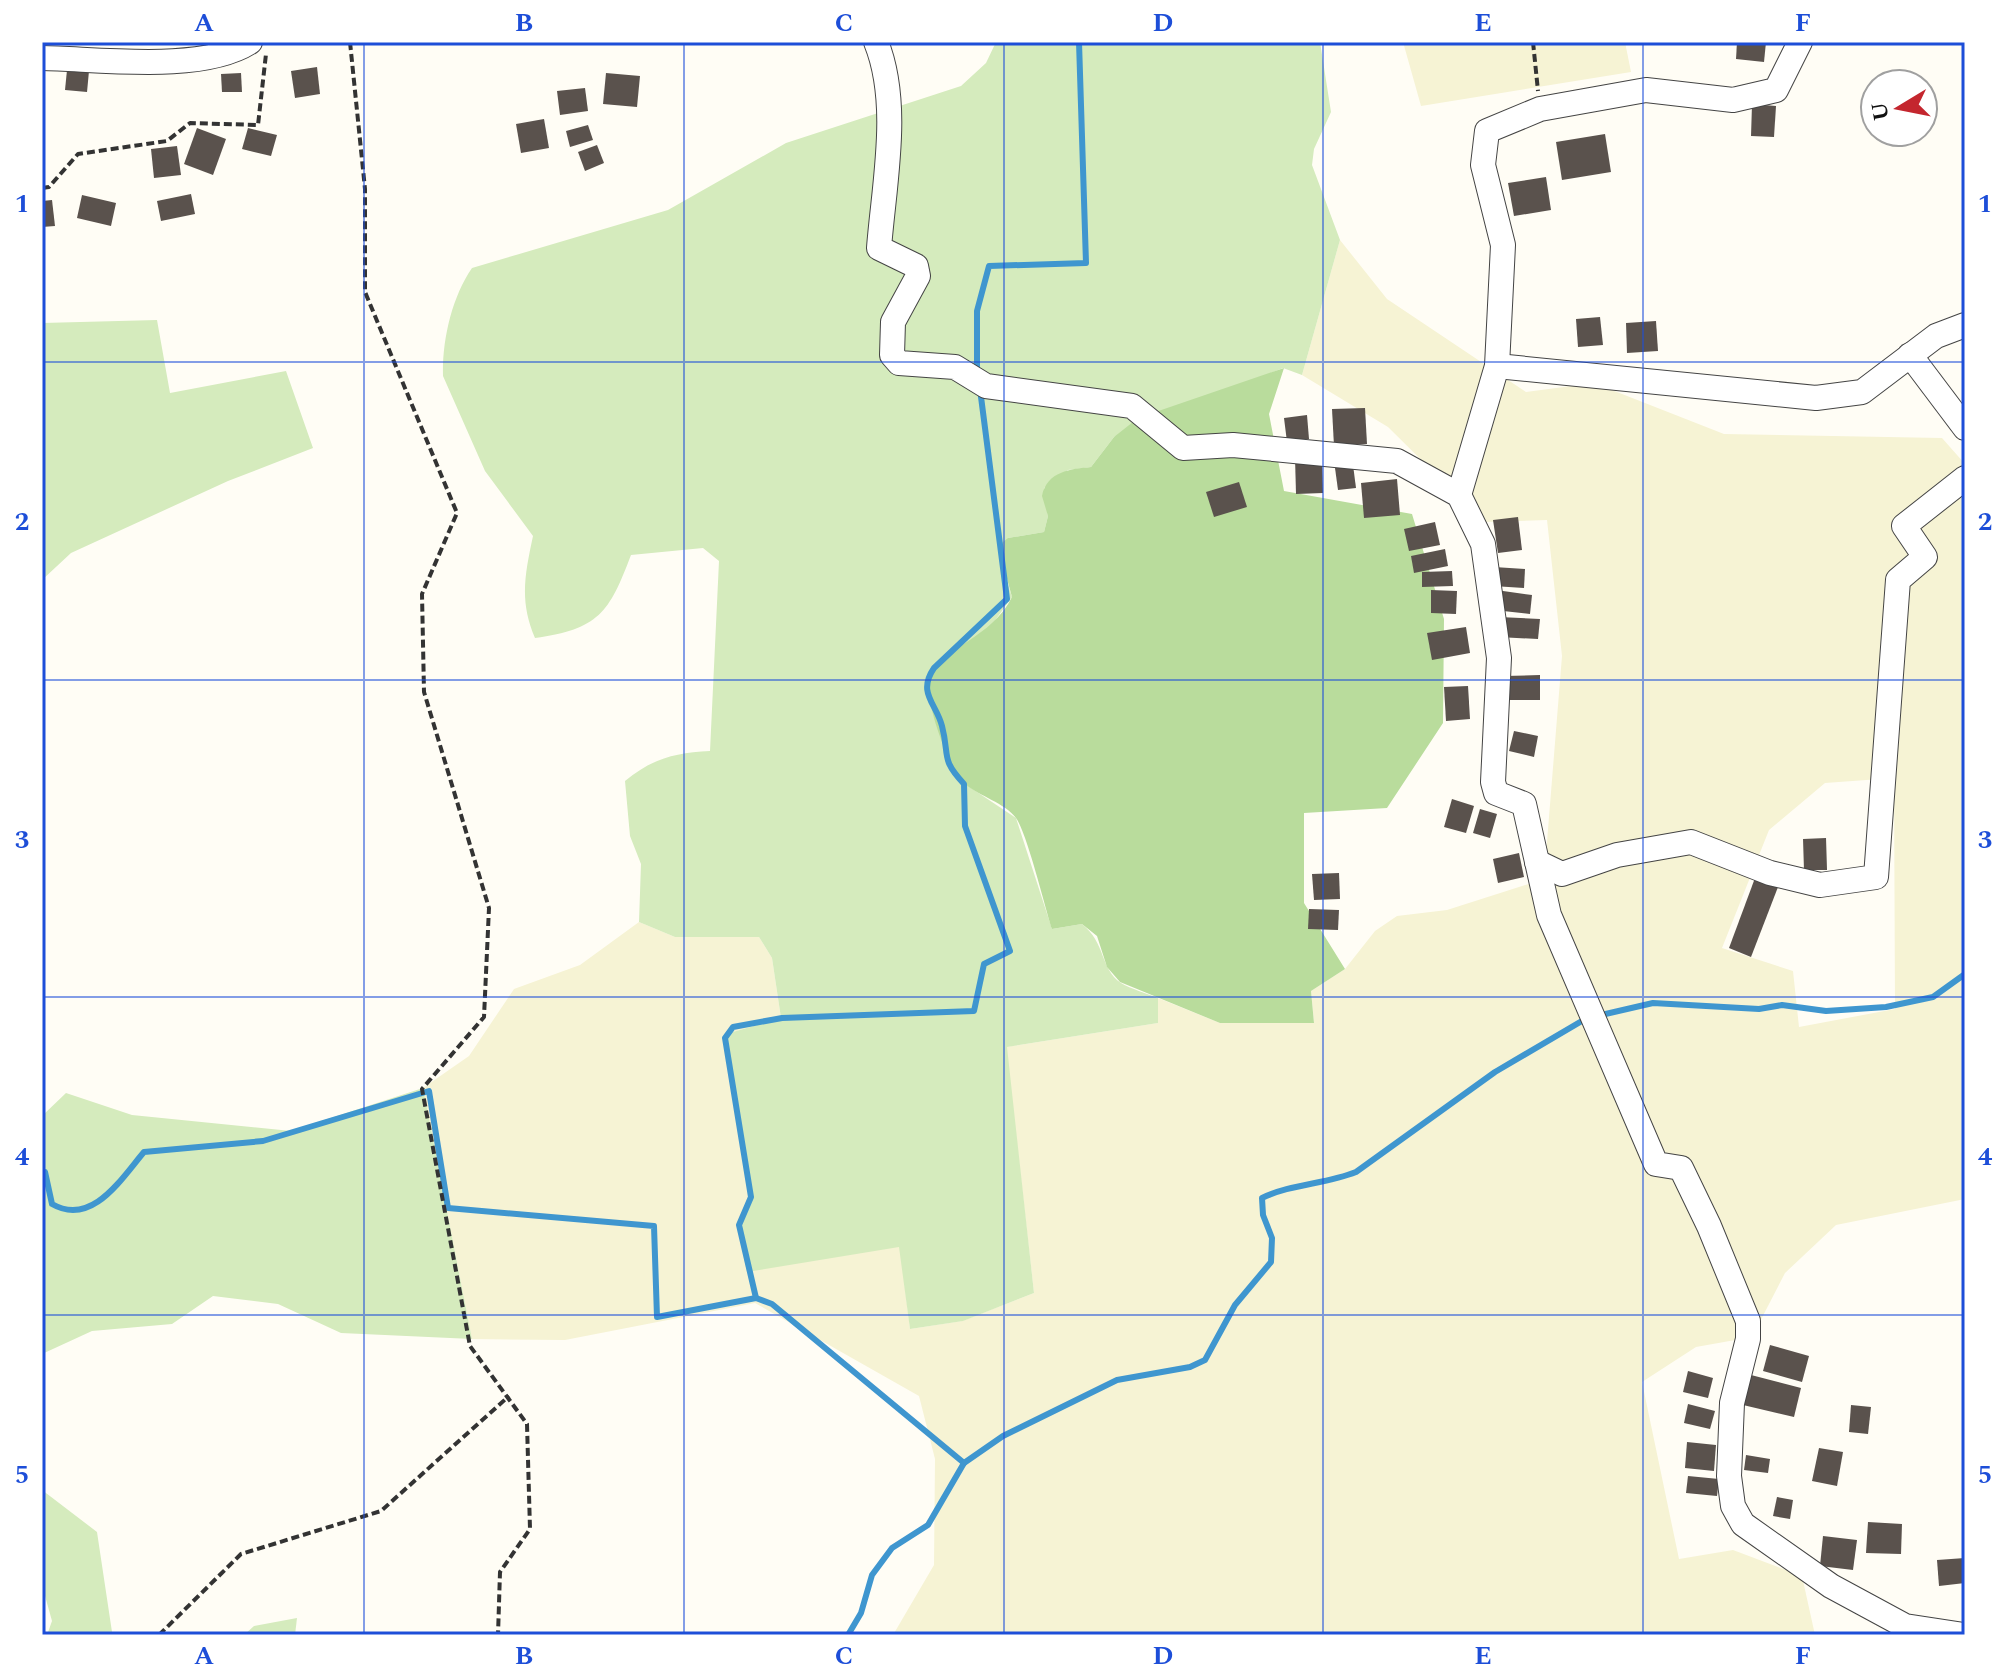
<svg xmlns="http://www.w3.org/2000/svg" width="2007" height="1677" font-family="Spectral,serif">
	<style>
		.farmland { fill: #f6f3d4; fill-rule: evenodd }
		.green { fill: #d5ebbd }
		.forest { fill: #b9dc9c }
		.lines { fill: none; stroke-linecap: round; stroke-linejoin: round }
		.stream { stroke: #3f96cf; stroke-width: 6 }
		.building { fill: #5a524d }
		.minor-casing { stroke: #444; stroke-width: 26 }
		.path { stroke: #333; stroke-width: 4; stroke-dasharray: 8 4; stroke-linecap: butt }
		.minor { stroke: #fff; stroke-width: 24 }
		.grid { fill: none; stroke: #1d4ed8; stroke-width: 2; stroke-opacity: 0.55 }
		.neatline { fill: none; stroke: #1d4ed8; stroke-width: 3 }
		.grid-label { font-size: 26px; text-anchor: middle; font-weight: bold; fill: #1d4ed8 }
	</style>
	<rect width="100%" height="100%" fill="#fffdf5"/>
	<g class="farmland">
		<polygon points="1403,42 1625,42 1631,72 1421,106"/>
		<path d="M 1340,240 L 1387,299 L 1526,392 L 1594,383 L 1724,434 L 1942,438 L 1965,464 L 1965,1199 L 1836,1225 L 1785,1273 L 1752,1337 L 1696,1347 L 1642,1382 L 1679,1559 L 1733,1550 L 1802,1576 L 1815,1635 L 893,1635 L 934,1565 L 935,1459 L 919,1396 L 755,1303 L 565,1340 L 472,1339 L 423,1088 L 469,1056 L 514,989 L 580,965 L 639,922 L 675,937 L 759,937 L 772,958 L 781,1018 L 727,1034 L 751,1202 L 737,1225 L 900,1247 L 910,1329 L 962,1321 L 1034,1293 L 1006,1047 L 1158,1023 L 1158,998 L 1220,1023 L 1314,1022 L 1311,991 L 1345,969 L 1375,931 L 1397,916 L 1447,910 L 1544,879 L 1562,656 L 1547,520 L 1484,522 L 1388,427 L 1302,375 ZM 1894,778 L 1895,1009 L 1799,1027 L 1793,971 L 1722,948 L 1769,830 L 1825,783 Z"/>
	</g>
	<g class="green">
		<path d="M 996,42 L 1320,42 L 1331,112 L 1314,149 L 1312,165 L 1340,240 L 1302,375 L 1283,368 L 1114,437 L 1091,467 L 1068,470 L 1044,488 L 1048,516 L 1044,532 L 1008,538 L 1000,560 L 1012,597 L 989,629 L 944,659 L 927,695 L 948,755 L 962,782 L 1016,818 L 1052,929 L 1082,924 C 1106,943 1100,969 1121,983 C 1131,989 1146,993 1158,998 L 1158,1023 L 1007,1047 L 1034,1293 L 963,1321 L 910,1329 L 899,1247 L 747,1272 L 737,1225 L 751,1202 L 726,1034 L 781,1018 L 772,958 L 759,937 L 675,937 L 639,922 L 641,864 L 630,836 L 625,781 C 653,758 675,753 710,751 L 719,561 L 703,548 L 631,555 C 609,613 599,629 535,638 C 519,601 525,574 533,536 L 485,471 L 443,376 C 442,340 452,297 472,268 L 668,210 L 786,143 L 961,86 L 986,63 Z"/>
		<polygon points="157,320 170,393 286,371 313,448 228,481 71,553 42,580 42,323"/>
		<polygon points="423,1088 472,1339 341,1333 278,1304 213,1296 172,1324 92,1331 42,1354 42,1116 66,1093 132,1115 291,1131"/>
		<polygon points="42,1490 97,1532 112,1632 108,1635 47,1635 52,1621 42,1585"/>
		<polygon points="297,1618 295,1635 244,1635 254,1626"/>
	</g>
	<path class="forest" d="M 1284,368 L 1269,414 L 1284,491 L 1412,514 L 1444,619 L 1443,723 L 1387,808 L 1304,813 L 1304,903 L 1345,969 L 1311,991 L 1314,1023 L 1220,1023 L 1120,982 L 1107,967 L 1097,936 L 1082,924 L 1052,929 C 1045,907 1027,833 1016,818 C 1005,803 979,796 965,784 C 949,770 922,696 930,676 C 943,647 992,638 1012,597 L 998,546 L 1008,538 L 1044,532 L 1048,516 L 1042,496 C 1047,471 1071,469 1091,467 L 1114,437 L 1138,418 Z"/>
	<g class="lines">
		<g class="stream">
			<polyline points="977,370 977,311 989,266 1086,263 1079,42"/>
			<polyline points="1597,1016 1653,1003 1759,1009 1782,1005 1826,1011 1886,1007 1933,997 1965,974"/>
			<path d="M 42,1172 L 45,1172 L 52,1204 C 92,1227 121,1179 144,1152 L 263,1141 L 429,1091 L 448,1208 L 654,1226 L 657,1317 L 756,1298 L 772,1304 L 964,1463"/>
			<path d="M 756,1298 L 739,1225 L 751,1197 L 725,1038 L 733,1027 L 782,1018 L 974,1011 L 984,964 L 1010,951 L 965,826 L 964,784 C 940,758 950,757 942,726 C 936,703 917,693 934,668 L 1007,599 L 980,389"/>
			<path d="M 848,1635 L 861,1613 L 872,1575 L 892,1548 L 928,1525 L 964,1463 L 1003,1436 L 1117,1380 L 1190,1367 L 1205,1360 L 1235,1305 L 1271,1262 L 1272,1238 L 1263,1215 L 1262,1198 C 1291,1184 1326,1184 1356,1172 L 1495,1072 L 1587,1018"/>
		</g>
	</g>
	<g class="building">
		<polygon points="1737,42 1766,42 1764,62 1736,59"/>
		<polygon points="317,67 320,94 295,98 291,71"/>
		<polygon points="67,70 89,71 87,92 65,90"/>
		<polygon points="241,73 242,92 222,92 221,74"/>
		<polygon points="606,73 640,76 637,107 603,104"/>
		<polygon points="585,88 588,111 560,115 557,91"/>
		<polygon points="1752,104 1776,106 1774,137 1751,136"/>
		<polygon points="544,119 549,148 521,153 516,124"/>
		<polygon points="588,125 593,140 570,147 566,131"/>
		<polygon points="197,128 226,139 213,175 184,164"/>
		<polygon points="248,128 277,135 271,156 242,149"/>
		<polygon points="1605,134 1611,172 1562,180 1556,142"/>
		<polygon points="597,145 604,163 585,171 578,152"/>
		<polygon points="177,146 181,175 154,178 151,149"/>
		<polygon points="1546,177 1551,210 1514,216 1508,183"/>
		<polygon points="191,194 195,214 161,221 157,201"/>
		<polygon points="82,195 116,203 111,226 77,218"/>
		<polygon points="52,200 55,226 42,227 42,201"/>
		<polygon points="1600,317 1603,345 1578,347 1576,319"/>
		<polygon points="1656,321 1658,351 1627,353 1626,323"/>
		<polygon points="1365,408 1367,444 1334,446 1332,409"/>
		<polygon points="1307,415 1309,439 1287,442 1284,418"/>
		<polygon points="1322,456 1323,493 1296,494 1295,457"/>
		<polygon points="1353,465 1356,488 1338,490 1335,468"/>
		<polygon points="1397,479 1400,515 1364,518 1361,483"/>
		<polygon points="1239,482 1247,507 1214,517 1206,492"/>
		<polygon points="1518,517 1522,550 1498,553 1493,520"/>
		<polygon points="1435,522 1440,545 1409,551 1404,529"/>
		<polygon points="1445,549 1448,566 1414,573 1411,556"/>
		<polygon points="1494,567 1525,569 1524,588 1493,586"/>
		<polygon points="1452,571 1453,586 1422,587 1422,572"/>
		<polygon points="1431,590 1457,591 1456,614 1431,613"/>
		<polygon points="1496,590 1532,595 1530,614 1494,610"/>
		<polygon points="1499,617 1540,619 1538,639 1498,637"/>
		<polygon points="1466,627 1470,653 1432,660 1427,633"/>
		<polygon points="1540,675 1540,700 1504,700 1504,676"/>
		<polygon points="1468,686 1470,719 1446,721 1444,687"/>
		<polygon points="1514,731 1538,736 1534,757 1509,751"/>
		<polygon points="1452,799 1474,806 1466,833 1444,827"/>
		<polygon points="1480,809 1497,814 1490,838 1473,833"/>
		<polygon points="1826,838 1827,870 1804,870 1803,839"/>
		<polygon points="1519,853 1524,877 1498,883 1493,859"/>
		<polygon points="1339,873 1340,899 1314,900 1312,874"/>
		<polygon points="1755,878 1778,887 1751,957 1729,948"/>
		<polygon points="1309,909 1339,910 1338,930 1308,929"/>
		<polygon points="1770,1345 1809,1356 1802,1382 1763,1371"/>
		<polygon points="1688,1371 1713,1378 1708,1398 1683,1392"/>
		<polygon points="1751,1375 1801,1388 1794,1417 1743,1405"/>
		<polygon points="1688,1404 1715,1411 1710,1429 1684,1423"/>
		<polygon points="1851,1405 1871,1407 1868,1434 1849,1432"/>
		<polygon points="1687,1442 1716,1445 1714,1471 1685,1468"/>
		<polygon points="1819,1448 1843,1452 1837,1486 1812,1481"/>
		<polygon points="1746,1455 1770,1459 1768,1473 1744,1470"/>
		<polygon points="1688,1476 1719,1479 1717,1496 1686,1493"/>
		<polygon points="1777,1497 1793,1500 1790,1519 1773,1516"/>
		<polygon points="1868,1522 1902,1524 1901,1554 1866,1553"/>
		<polygon points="1823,1536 1857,1540 1853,1570 1820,1566"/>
		<polygon points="1965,1558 1965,1583 1939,1586 1937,1560"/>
	</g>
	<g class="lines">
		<defs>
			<g id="minor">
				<path d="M 876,42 C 901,104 884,183 879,248 L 916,266 L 918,276 L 893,322 L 892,355 L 899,363 L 955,367 L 986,386 L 1132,406 L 1183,448 L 1233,445 L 1397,461 L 1459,495 L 1483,544 L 1499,658 L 1493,782 L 1496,793 L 1524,804 L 1549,915 L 1656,1164 L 1681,1168 L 1709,1226 L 1748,1321 L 1748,1339 L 1732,1403 L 1729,1476 L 1733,1506 L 1743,1524 L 1831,1586 L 1905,1626 L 1964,1635"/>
				<path d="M 42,58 C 100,59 202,73 250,42"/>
				<polyline points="1910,355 1965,428"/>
				<polyline points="1497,366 1816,398 1862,392 1936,336 1965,325"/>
				<polyline points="1459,495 1497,366 1503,245 1483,165 1487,131 1540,109 1646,90 1733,100 1776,90 1800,42"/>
				<polyline points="1537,862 1562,874 1617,855 1691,842 1770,873 1820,885 1876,877 1898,580 1925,557 1904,526 1965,478"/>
			</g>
		</defs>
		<use href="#minor" class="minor-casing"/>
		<g class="path">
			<polyline points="350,42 365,189 365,292 457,513 422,594 424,692 489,908 484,1017 422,1089 470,1346 527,1424 530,1529 500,1572 498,1635"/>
			<polyline points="1533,42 1538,91"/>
			<polyline points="42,188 49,187 78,154 167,141 190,123 258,125 266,54"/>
			<polyline points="159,1635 241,1554 381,1511 509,1396"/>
		</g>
		<use href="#minor" class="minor"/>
	</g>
	<path class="grid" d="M 364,42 L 364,1635M 684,42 L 684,1635M 1004,42 L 1004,1635M 1323,42 L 1323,1635M 1643,42 L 1643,1635M 42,362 L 1965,362M 42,680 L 1965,680M 42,997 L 1965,997M 42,1315 L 1965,1315"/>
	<rect width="2007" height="1677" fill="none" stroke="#ffffff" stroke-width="88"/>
	<g transform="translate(1899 108) rotate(260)"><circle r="38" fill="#ffffff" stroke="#a0a0a0" stroke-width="2"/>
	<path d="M0-6L14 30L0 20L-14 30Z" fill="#c4262e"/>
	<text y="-12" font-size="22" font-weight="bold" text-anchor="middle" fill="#111111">U</text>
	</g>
	<rect x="44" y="44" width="1919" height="1589" class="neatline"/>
	<g class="grid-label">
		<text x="204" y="31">A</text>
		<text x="524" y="31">B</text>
		<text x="844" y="31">C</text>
		<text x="1163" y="31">D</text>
		<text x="1483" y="31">E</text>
		<text x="1803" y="31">F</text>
		<text x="22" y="212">1</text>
		<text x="1985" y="212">1</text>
		<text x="22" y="530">2</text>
		<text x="1985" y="530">2</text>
		<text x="22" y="848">3</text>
		<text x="1985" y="848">3</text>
		<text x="22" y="1165">4</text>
		<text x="1985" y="1165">4</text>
		<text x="22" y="1483">5</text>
		<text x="1985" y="1483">5</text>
		<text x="204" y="1664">A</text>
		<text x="524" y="1664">B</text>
		<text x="844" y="1664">C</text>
		<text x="1163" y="1664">D</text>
		<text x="1483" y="1664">E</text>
		<text x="1803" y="1664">F</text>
	</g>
</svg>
